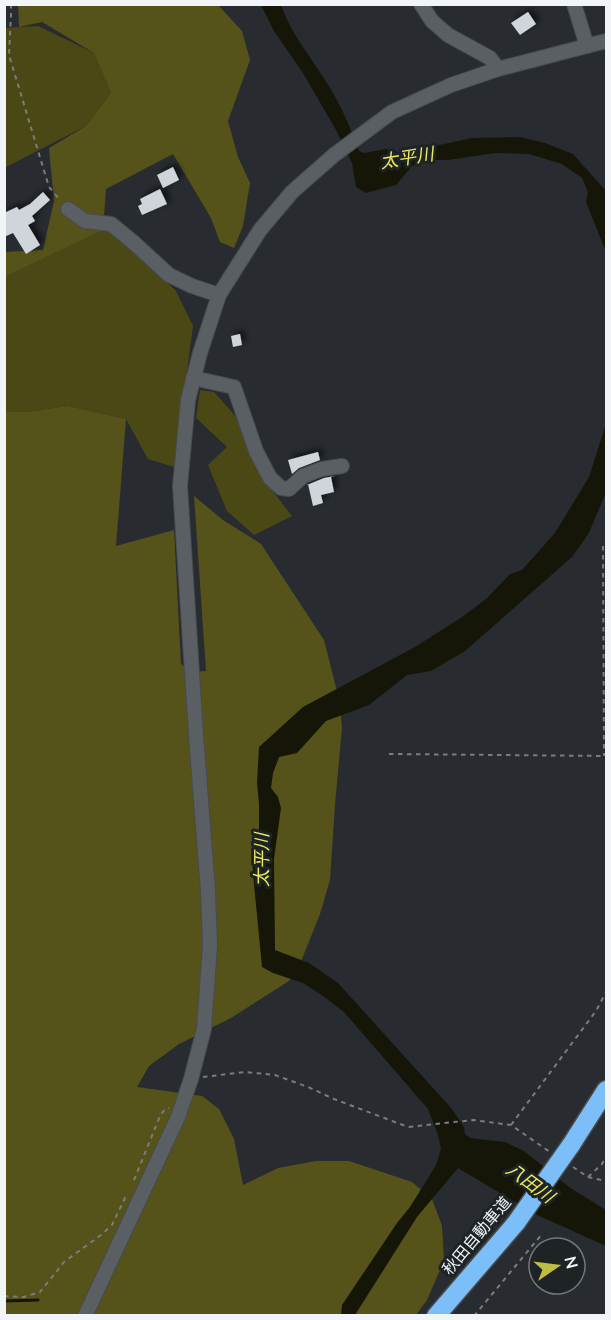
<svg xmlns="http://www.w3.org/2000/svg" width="611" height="1320" font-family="'Nunito Sans','Noto Sans JP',sans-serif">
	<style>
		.green { fill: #4a4916 }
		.forest { fill: #55531a }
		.water { fill: #161608 }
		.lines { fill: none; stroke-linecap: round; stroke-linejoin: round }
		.stream { stroke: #161608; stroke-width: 3 }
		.building { fill: #cfd5da; filter: url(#shadow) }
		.minor-casing { stroke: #474b4e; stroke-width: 16 }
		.highway-casing { stroke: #474b4e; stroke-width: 21 }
		.path { stroke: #797c80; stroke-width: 2; stroke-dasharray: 4.5 4.5; stroke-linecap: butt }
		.minor { stroke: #5a5f64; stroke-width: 14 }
		.highway { stroke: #7cbef7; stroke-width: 18 }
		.highway-bridge-casing { stroke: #474b4e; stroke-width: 21; stroke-linecap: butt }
		.highway-bridge { stroke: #7cbef7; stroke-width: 18 }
		.labels { text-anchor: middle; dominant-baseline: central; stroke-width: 6; stroke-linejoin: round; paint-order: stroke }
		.street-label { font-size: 16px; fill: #f2f5f7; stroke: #1e2326 }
		.water-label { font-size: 18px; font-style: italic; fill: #eeeb60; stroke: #1e2326 }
	</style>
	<defs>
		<filter id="shadow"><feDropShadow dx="4" dy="-4" stdDeviation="3" flood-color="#0009"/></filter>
	</defs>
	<rect width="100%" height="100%" fill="#282c30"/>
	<g class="green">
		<polygon points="38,26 94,53 111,93 86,126 6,167 4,164 4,28"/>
		<polygon points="109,227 176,291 193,326 174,467 148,459 126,419 68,406 26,412 5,411 5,277"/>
		<polygon points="200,390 214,392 238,419 260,475 292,516 254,535 227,511 208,465 227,447 196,418"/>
	</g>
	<g class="forest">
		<polygon points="18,5 218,5 242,31 250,60 228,121 238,157 250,183 243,226 234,248 220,242 211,218 173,154 106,189 103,230 5,277 4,251 5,252 43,250 54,201 49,148 86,126 111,93 94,53 42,22 19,27"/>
		<polygon points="68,406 126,419 116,546 174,530 181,664 192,672 206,671 194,496 223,520 261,544 324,640 340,703 342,727 335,805 330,880 320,914 300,964 289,981 231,1018 179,1044 149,1066 137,1087 202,1096 219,1109 234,1139 243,1185 278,1168 316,1161 349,1161 412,1182 432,1199 442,1226 444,1261 427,1300 416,1315 5,1315 4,411 26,412"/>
	</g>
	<g class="water">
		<path d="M 261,5 L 281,5 C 290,32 310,56 325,80 C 340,103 350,126 359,151 L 364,153 L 386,149 L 402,153 L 472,138 L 520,137 L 545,143 L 573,154 L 606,191 L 606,252 L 586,202 L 588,192 L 582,178 L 562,164 L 529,154 L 496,153 L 448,160 L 428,160 L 412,166 L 396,185 L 366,193 L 356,187 L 352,163 L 336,130 L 303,73 L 274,31 Z"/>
		<polygon points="606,424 606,492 589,533 572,557 465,651 431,671 407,675 369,705 326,721 297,753 279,757 273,773 271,788 278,797 281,808 274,859 275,950 309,963 338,983 452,1109 464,1127 465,1134 470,1138 505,1142 524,1151 569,1187 606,1210 606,1246 535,1214 458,1168 417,1217 355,1315 341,1315 342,1305 397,1223 410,1207 436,1165 441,1149 438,1135 428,1109 344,1012 323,996 303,983 273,973 262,967 253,874 252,841 259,829 259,804 257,783 259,747 303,707 415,647 462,617 486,599 510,574 522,570 555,533 589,477"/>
	</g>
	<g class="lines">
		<polyline class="stream" points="4,1301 38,1300"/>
	</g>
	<g class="building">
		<polygon points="528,12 536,24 520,35 511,23"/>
		<polygon points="173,167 179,180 163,188 157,175"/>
		<polygon points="160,189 167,204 142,215 138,206 142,204 140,199"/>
		<polygon points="43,192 50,200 32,216 35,221 28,225 40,245 26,254 13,233 4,237 4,213 17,207 19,210 30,204"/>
		<polygon points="240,334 242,345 233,347 231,336"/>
		<polygon points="318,452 320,460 299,468 292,474 288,460"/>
		<polygon points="335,476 331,477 334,492 321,495 323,503 313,506 308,484 307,485 324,478"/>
	</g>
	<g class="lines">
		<defs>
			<g id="minor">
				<polyline points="421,4 432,21 448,35 490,58 498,69"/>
				<polyline points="574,4 587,46"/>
				<polyline points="68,209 85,221 111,224 133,242 169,275 192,286 219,295"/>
				<polyline points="193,378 234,387 256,451 270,478 281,488 289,489 303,476 322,469 342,466"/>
				<polyline points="85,1316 178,1117 191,1079 204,1029 210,946 208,891 196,735 180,486 188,400 200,353 219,295 260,230 292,192 334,155 392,112 451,85 498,69 606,41"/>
			</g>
			<g id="highway">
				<polyline points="571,1145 606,1090"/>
				<polyline points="436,1316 516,1223"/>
			</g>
		</defs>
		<use href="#minor" class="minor-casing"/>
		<use href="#highway" class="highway-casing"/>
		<g class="path">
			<polyline points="11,4 11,15 9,55 49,187 60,200"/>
			<polyline points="603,546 604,756"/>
			<polyline points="389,754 606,756"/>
			<polyline points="203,1077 245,1072 275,1075 308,1087 334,1099 408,1127 473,1120 511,1125 550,1152"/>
			<polyline points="511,1125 596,1011 606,992"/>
			<polyline points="573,1167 588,1177 606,1181"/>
			<polyline points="588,1177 602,1164 606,1156"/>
			<polyline points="134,1180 160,1116 165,1109 169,1108"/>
			<polyline points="4,1296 24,1297 40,1292 64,1262 101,1235 112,1225 126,1196"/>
			<polyline points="474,1316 542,1234"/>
		</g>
		<use href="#minor" class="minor"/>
		<use href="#highway" class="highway"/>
		<defs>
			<polyline id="highway-bridge" points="516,1223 571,1145"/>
		</defs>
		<use href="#highway-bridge" class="highway-bridge-casing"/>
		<use href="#highway-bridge" class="highway-bridge"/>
	</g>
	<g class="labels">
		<g class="street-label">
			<text transform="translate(477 1236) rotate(-50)">秋田自動車道</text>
		</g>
		<g class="water-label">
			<text transform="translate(407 158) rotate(-9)">太平川</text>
			<text transform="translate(262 860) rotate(-90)">太平川</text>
			<text transform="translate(530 1183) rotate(36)">八田川</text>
		</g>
	</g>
	<rect width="611" height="1320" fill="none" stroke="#f2f5f7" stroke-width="12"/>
	<g transform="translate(557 1266) rotate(76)"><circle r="28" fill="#1e2326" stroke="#73777a" stroke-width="1.5"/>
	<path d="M0-4.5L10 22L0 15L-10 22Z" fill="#c0be40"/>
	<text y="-9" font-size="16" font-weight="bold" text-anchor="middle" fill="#f2f5f7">N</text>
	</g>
</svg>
